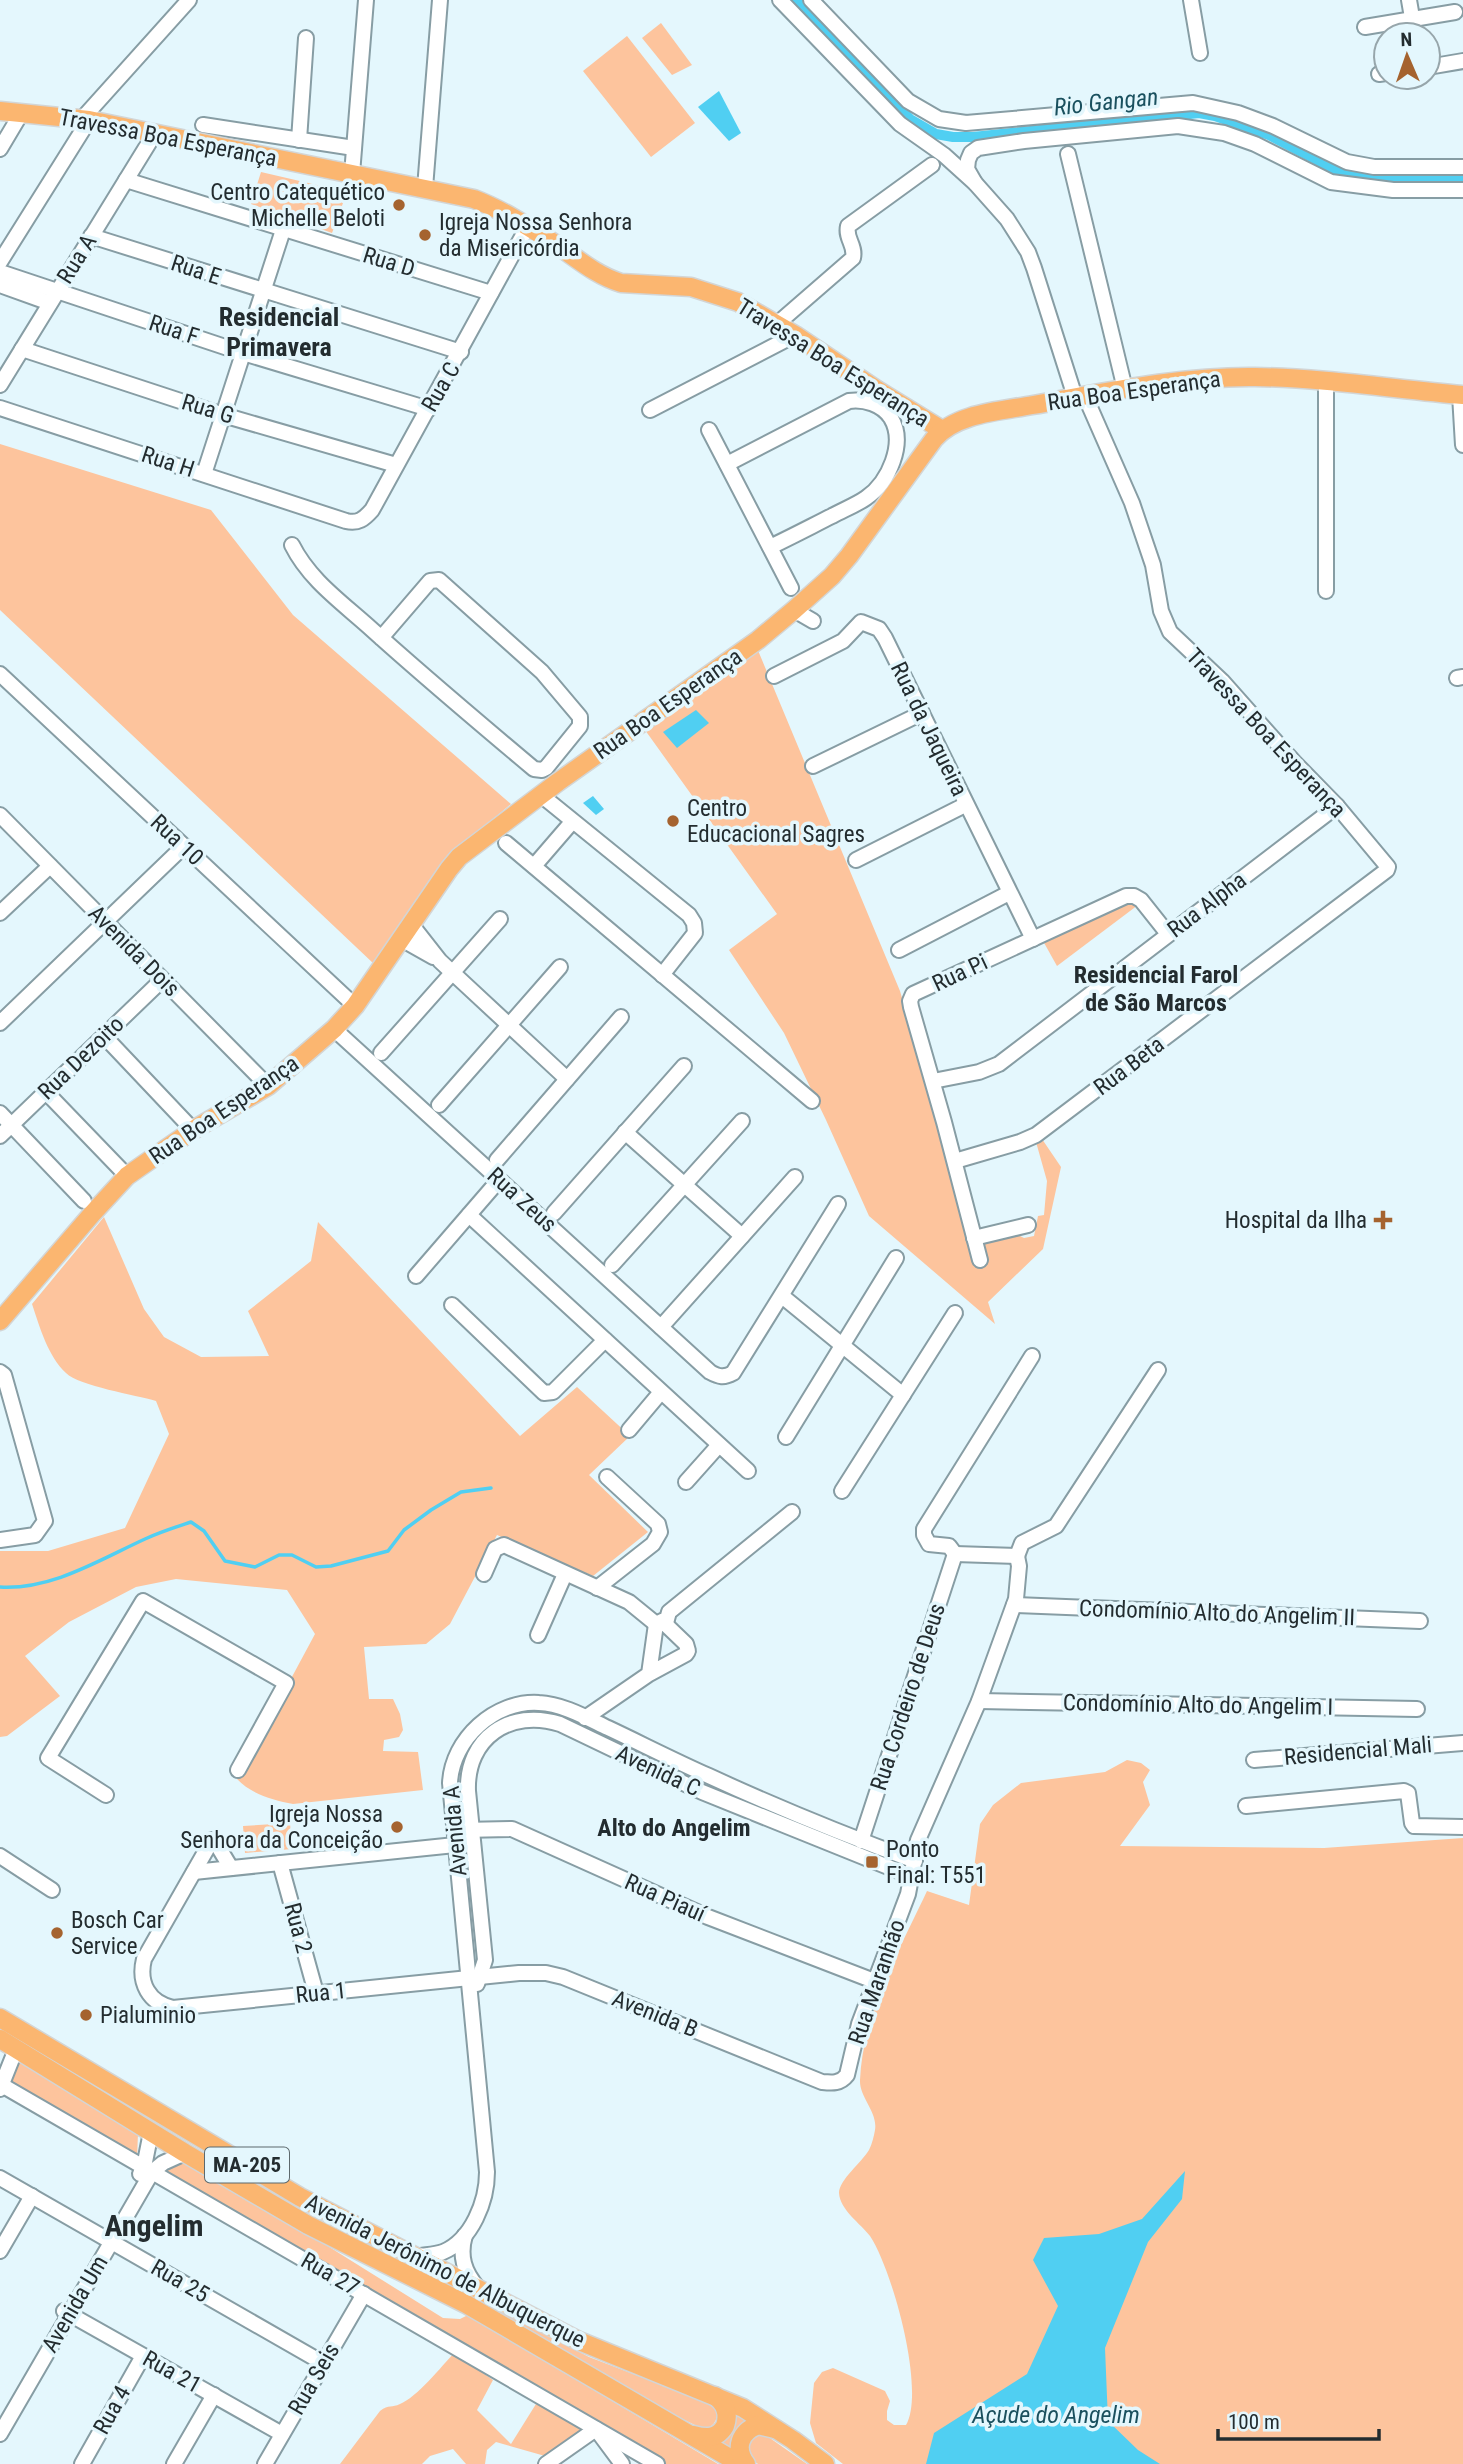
<svg xmlns="http://www.w3.org/2000/svg" width="1463" height="2464" font-family="'Roboto Condensed',sans-serif">
	<style>
		.green { fill: #fdc49d }
		.water { fill: #50cff2 }
		.lines { fill: none; stroke-linecap: round; stroke-linejoin: round }
		.stream { stroke: #50cff2; stroke-width: 3.5 }
		.canal { stroke: #50cff2; stroke-width: 10 }
		.minor-casing { stroke: #879da4; stroke-width: 18 }
		.major-casing { stroke: #d3d5d5; stroke-width: 21 }
		.minor { stroke: #fff; stroke-width: 14 }
		.major { stroke: #fbb670; stroke-width: 18 }
		.poi-dot { fill: #a5632f; stroke: #e4f7fd; stroke-width: 2.5 }
		.labels { text-anchor: middle; dominant-baseline: central; stroke-width: 7; stroke-linejoin: round; paint-order: stroke }
		.shield { fill: #e4f7fd; stroke: #5d696d; stroke-width: 2 }
		.shield-label { font-size: 21px; font-weight: bold; fill: #232c2f }
		.street-label { font-size: 23px; fill: #232c2f; stroke: #e4f7fd }
		.poi-label { font-size: 23px; fill: #232c2f; stroke: #e4f7fd; text-anchor: start }
		.water-label { font-size: 24px; font-style: italic; fill: #1a505e; stroke: #e4f7fd }
		.neighbourhood-label { font-size: 24px; font-weight: bold; fill: #232c2f; stroke: #e4f7fd }
		.quarter-label { font-size: 26px; font-weight: bold; fill: #232c2f; stroke: #e4f7fd }
		.district-label { font-size: 30px; font-weight: bold; fill: #232c2f; stroke: #e4f7fd }
	</style>
	<rect width="100%" height="100%" fill="#e4f7fd"/>
	<g class="green">
		<polygon points="661,23 692,65 672,75 642,38"/>
		<polygon points="627,36 695,123 651,157 583,71"/>
		<polygon points="261,172 347,192 332,233 251,204"/>
		<polygon points="0,444 211,510 293,615 511,804 443,861 374,964 0,610"/>
		<polygon points="757,648 900,991 972,1245 1014,1233 1024,1238 1034,1236 1038,1216 1044,1215 1047,1181 1036,1142 1042,1139 1061,1167 1043,1249 988,1302 995,1324 869,1216 826,1120 784,1033 729,950 777,914 645,730"/>
		<polygon points="1130,899 1138,905 1057,966 1043,941"/>
		<path d="M 104,1217 L 144,1309 L 164,1337 L 201,1357 L 269,1356 L 248,1311 L 311,1261 L 318,1222 L 520,1436 L 577,1387 L 630,1436 L 589,1475 L 648,1532 L 593,1576 L 497,1535 L 450,1624 L 426,1644 L 364,1647 L 369,1699 L 393,1699 L 400,1714 L 403,1730 L 399,1737 L 384,1740 L 383,1751 L 418,1752 L 423,1790 L 293,1804 C 273,1800 251,1794 237,1779 L 315,1634 L 287,1590 L 176,1579 L 136,1587 L 69,1622 L 25,1656 L 60,1696 L 7,1736 L 0,1737 L 0,1551 L 48,1551 L 125,1528 L 169,1434 L 156,1401 C 136,1395 79,1386 66,1373 C 48,1356 40,1328 32,1304 Z"/>
		<path d="M 1127,1760 L 1141,1763 L 1150,1770 L 1143,1782 L 1150,1805 L 1120,1846 L 1324,1848 L 1463,1838 L 1463,2464 L 843,2464 L 816,2443 L 810,2423 L 814,2383 L 822,2372 L 833,2368 L 885,2391 L 890,2401 L 887,2411 L 887,2420 L 894,2425 L 906,2425 C 926,2390 892,2269 870,2236 C 861,2224 840,2210 839,2193 C 839,2180 862,2162 869,2150 C 872,2144 874,2136 875,2130 C 878,2112 859,2097 860,2080 C 863,2013 899,1951 927,1891 L 969,1905 L 980,1824 L 993,1805 L 1021,1783 L 1105,1772 Z"/>
		<polygon points="290,1823 292,1849 245,1853 243,1826"/>
		<polygon points="18,2061 138,2133 137,2159 11,2082"/>
		<polygon points="183,2162 286,2220 443,2318 460,2319 468,2315 718,2464 666,2464 399,2305 162,2173"/>
		<path d="M 488,2304 L 589,2357 L 709,2403 L 718,2411 C 717,2421 713,2428 703,2429 L 654,2405 L 483,2306 Z"/>
		<path d="M 454,2353 L 493,2380 L 477,2410 L 511,2444 L 536,2404 L 575,2423 L 580,2428 L 578,2438 L 545,2456 L 496,2442 L 487,2450 L 485,2464 L 466,2464 L 453,2449 L 430,2456 L 422,2464 L 340,2464 L 380,2411 C 389,2404 392,2408 400,2404 C 416,2398 442,2366 454,2353 Z"/>
		<path d="M 733,2411 L 751,2421 C 736,2427 731,2437 731,2454 L 713,2443 Z"/>
		<polygon points="760,2435 767,2436 807,2464 758,2464 749,2458 748,2442"/>
	</g>
	<g class="water">
		<polygon points="719,91 741,133 729,141 698,107"/>
		<polygon points="696,710 709,723 677,748 663,732"/>
		<polygon points="593,796 604,809 596,815 583,803"/>
		<polygon points="1185,2171 1182,2199 1148,2242 1105,2348 1108,2421 1138,2450 1160,2464 926,2464 934,2433 1027,2374 1058,2306 1033,2260 1044,2238 1099,2234 1142,2219"/>
	</g>
	<g class="lines">
		<path class="stream" d="M 0,1587 C 52,1590 99,1560 145,1539 C 160,1532 176,1527 191,1522 L 204,1531 L 225,1561 L 255,1567 L 279,1555 L 292,1555 L 316,1567 L 331,1566 L 388,1551 L 404,1530 L 431,1510 L 461,1492 L 491,1488"/>
		<polyline class="canal" points="796,0 910,119 936,134 953,137 973,137 1199,113 1215,116 1269,135 1338,171 1408,179 1463,179"/>
		<defs>
			<g id="minor">
				<polyline points="780,0 900,124 944,155 975,183 1007,219 1028,252 1034,268 1075,397"/>
				<polyline points="811,0 908,101 939,119 966,123 1193,103 1238,113 1273,126 1347,162 1374,167 1463,167"/>
				<polyline points="1191,0 1200,53"/>
				<polyline points="1409,0 1415,35"/>
				<polyline points="1365,27 1455,12"/>
				<polyline points="1428,67 1463,61"/>
				<polyline points="1379,74 1386,73"/>
				<polyline points="82,119 189,0"/>
				<polyline points="203,125 354,148"/>
				<polyline points="299,140 306,38"/>
				<polyline points="0,149 22,112"/>
				<polyline points="1068,154 1125,389"/>
				<polyline points="352,174 366,0"/>
				<polyline points="126,180 491,293"/>
				<polyline points="975,183 967,169 968,160 971,153 978,148 1024,141 1178,126 1224,133 1255,144 1331,182 1393,190 1463,190"/>
				<polyline points="425,188 440,0"/>
				<polyline points="91,236 461,352"/>
				<polyline points="0,262 89,120"/>
				<polyline points="0,272 243,353 429,409"/>
				<polyline points="0,285 50,303"/>
				<path d="M 777,324 L 853,258 C 856,245 845,239 848,226 L 932,165"/>
				<polyline points="22,349 223,415 396,465"/>
				<polyline points="0,385 155,133"/>
				<polyline points="1460,395 1463,445"/>
				<path d="M 0,408 L 346,521 C 358,524 364,519 372,510 L 528,226"/>
				<polyline points="650,410 795,335"/>
				<polyline points="709,430 791,588"/>
				<path d="M 727,464 L 849,401 C 864,399 882,404 891,418 C 906,443 889,482 866,498 C 856,505 843,510 832,516 C 812,526 791,537 770,547"/>
				<polyline points="204,474 283,230"/>
				<path d="M 292,545 C 309,579 340,601 368,626 C 422,675 478,722 534,769 L 542,770 L 546,768 L 580,726 L 580,717 L 542,672 L 439,580 L 430,581 L 381,638"/>
				<polyline points="1326,591 1326,381"/>
				<polyline points="794,610 813,621"/>
				<polyline points="0,674 355,1006"/>
				<polyline points="774,676 843,641 861,622 879,629 885,638 1033,939"/>
				<polyline points="1457,678 1463,677"/>
				<polyline points="813,766 922,713"/>
				<polyline points="541,795 689,915 694,923 695,933 662,975"/>
				<polyline points="0,815 268,1086"/>
				<polyline points="506,843 812,1101"/>
				<polyline points="856,860 965,805"/>
				<polyline points="534,866 572,822"/>
				<polyline points="0,913 50,866"/>
				<polyline points="411,924 440,961 567,1079"/>
				<polyline points="401,939 433,957"/>
				<polyline points="899,950 1009,893"/>
				<polyline points="0,1023 184,846"/>
				<path d="M 334,1029 L 710,1372 C 719,1377 724,1378 733,1373 L 838,1204"/>
				<polyline points="104,1036 193,1130"/>
				<polyline points="381,1053 500,919"/>
				<polyline points="933,1081 979,1072 999,1064 1337,806"/>
				<polyline points="46,1092 127,1176"/>
				<polyline points="439,1105 560,967"/>
				<polyline points="0,1113 84,1201"/>
				<polyline points="625,1132 742,1236"/>
				<polyline points="0,1136 162,980"/>
				<polyline points="497,1160 621,1017"/>
				<polyline points="955,1161 1020,1142 1036,1135 1387,870 1388,867 1337,806 1294,762 1222,681 1170,632 1161,611 1153,565 1132,503 1085,396"/>
				<polyline points="554,1213 684,1066"/>
				<polyline points="469,1215 748,1471"/>
				<polyline points="974,1238 1028,1225"/>
				<polyline points="980,1260 944,1122 911,1007 910,1001 913,994 1126,896 1134,896 1141,900 1168,934"/>
				<polyline points="612,1265 742,1121"/>
				<polyline points="416,1276 499,1180"/>
				<polyline points="782,1296 903,1395"/>
				<polyline points="452,1305 544,1393 553,1392 605,1340"/>
				<polyline points="661,1327 795,1177"/>
				<polyline points="0,1372 4,1375 45,1521 35,1535 0,1540"/>
				<polyline points="629,1430 661,1392"/>
				<polyline points="786,1437 896,1258"/>
				<polyline points="686,1482 719,1445"/>
				<polyline points="842,1491 955,1313"/>
				<polyline points="955,1554 949,1546 929,1544 924,1535 924,1529 1032,1356"/>
				<polyline points="955,1554 1017,1556"/>
				<polyline points="1017,1556 1022,1543 1056,1526 1158,1370"/>
				<polyline points="484,1574 495,1549 504,1545 629,1602 656,1624"/>
				<polyline points="597,1588 653,1544 660,1532 658,1524 607,1477"/>
				<polyline points="1014,1605 1420,1621"/>
				<polyline points="666,1623 669,1612 792,1512"/>
				<polyline points="538,1635 565,1574"/>
				<polyline points="979,1701 1417,1709"/>
				<polyline points="585,1718 649,1674 686,1654 688,1651 686,1644 662,1621 656,1624 649,1674"/>
				<polyline points="1254,1760 1463,1743"/>
				<polyline points="106,1795 48,1758 143,1601 286,1683 238,1770"/>
				<polyline points="1246,1806 1404,1791 1408,1793 1412,1823 1414,1826 1463,1827"/>
				<polyline points="462,1830 512,1829 708,1917 874,1981"/>
				<polyline points="861,1841 955,1554"/>
				<polyline points="0,1856 52,1890"/>
				<polyline points="280,1863 316,1993"/>
				<path d="M 231,1868 L 216,1843 L 212,1840 L 144,1959 C 138,1983 149,2003 173,2008 L 519,1973 L 546,1973 L 563,1977 L 822,2082 C 832,2083 840,2084 847,2075 L 859,2024 L 908,1894 L 918,1840 L 979,1701 L 1016,1599 L 1019,1566 L 1017,1556"/>
				<polyline points="194,1872 455,1845"/>
				<path d="M 477,1984 L 485,1960 L 468,1791 C 466,1738 510,1708 560,1724 L 702,1792 L 913,1877"/>
				<polyline points="0,2084 657,2464"/>
				<polyline points="0,2089 16,2049"/>
				<polyline points="140,2174 144,2167 151,2132"/>
				<polyline points="0,2178 323,2363"/>
				<path d="M 465,2235 C 459,2256 464,2272 478,2288"/>
				<polyline points="0,2251 32,2196"/>
				<path d="M 415,2257 C 424,2255 434,2255 443,2252 C 472,2240 487,2201 487,2172 L 450,1783 C 452,1739 495,1700 539,1703 C 563,1704 587,1718 608,1728 C 642,1744 675,1761 709,1776 C 776,1807 845,1835 915,1861"/>
				<polyline points="64,2311 282,2434"/>
				<polyline points="599,2433 622,2464"/>
				<polyline points="0,2434 152,2172 163,2163 185,2153"/>
				<polyline points="82,2464 143,2356"/>
				<polyline points="174,2464 214,2395"/>
				<polyline points="265,2464 364,2294"/>
				<polyline points="546,2464 596,2429"/>
			</g>
			<g id="major">
				<path d="M 0,111 L 89,120 L 474,199 C 505,211 532,229 560,247 C 580,261 598,276 621,283 L 691,287 L 738,302 L 795,335 L 877,390 L 942,430"/>
				<path d="M 0,1321 L 92,1214 L 127,1176 L 193,1130 L 268,1086 L 334,1029 L 355,1006 L 449,869 L 459,857 L 558,782 L 758,640 L 794,610 L 832,576 L 849,556 L 934,439 C 956,413 1001,411 1033,405 C 1106,392 1181,376 1255,377 C 1325,378 1394,389 1463,395"/>
				<polyline points="0,2018 300,2197 579,2341 743,2408 793,2440 825,2464"/>
				<polyline points="0,2039 185,2153 308,2225 466,2304 740,2464"/>
				<path d="M 694,2435 C 707,2439 718,2438 725,2426 C 729,2414 726,2404 715,2396"/>
				<path d="M 746,2464 C 734,2448 740,2432 758,2425 L 775,2429"/>
			</g>
		</defs>
		<use href="#minor" class="minor-casing"/>
		<use href="#major" class="major-casing"/>
		<use href="#minor" class="minor"/>
		<use href="#major" class="major"/>
	</g>
	<g class="poi-dot">
		<circle cx="399" cy="205" r="7"/>
		<circle cx="425" cy="235" r="7"/>
		<circle cx="673" cy="821" r="7"/>
		<path d="M1379.5 1209.5h7v7h7v7h-7v7h-7v-7h-7v-7h7z"/>
		<circle cx="397" cy="1827" r="7"/>
		<rect x="865" y="1855" width="14" height="14" rx="3.5"/>
		<circle cx="57" cy="1933" r="7"/>
		<circle cx="86" cy="2015" r="7"/>
	</g>
	<g class="labels">
		<rect class="shield" x="205" y="2147.5" width="84" height="35" rx="5"/>
		<g class="shield-label">
			<text x="247" y="2165">MA-205</text>
		</g>
		<g class="street-label">
			<text transform="translate(168 138) rotate(11)">Travessa Boa Esperança</text>
			<text transform="translate(77 259) rotate(-58)">Rua A</text>
			<text transform="translate(389 262) rotate(17)">Rua D</text>
			<text transform="translate(196 270) rotate(18)">Rua E</text>
			<text transform="translate(174 330) rotate(18)">Rua F</text>
			<text transform="translate(833 363) rotate(32)">Travessa Boa Esperança</text>
			<text transform="translate(441 387) rotate(-60)">Rua C</text>
			<text transform="translate(1134 391) rotate(-8)">Rua Boa Esperança</text>
			<text transform="translate(208 409) rotate(17)">Rua G</text>
			<text transform="translate(168 462) rotate(18)">Rua H</text>
			<text transform="translate(668 704) rotate(-35)">Rua Boa Esperança</text>
			<text transform="translate(929 729) rotate(64)">Rua da Jaqueira</text>
			<text transform="translate(1266 733) rotate(47)">Travessa Boa Esperança</text>
			<text transform="translate(177 840) rotate(43)">Rua 10</text>
			<text transform="translate(1207 905) rotate(-37)">Rua Alpha</text>
			<text transform="translate(134 951) rotate(45)">Avenida Dois</text>
			<text transform="translate(960 973) rotate(-25)">Rua Pi</text>
			<text transform="translate(81 1058) rotate(-44)">Rua Dezoito</text>
			<text transform="translate(1129 1066) rotate(-37)">Rua Beta</text>
			<text transform="translate(224 1110) rotate(-34)">Rua Boa Esperança</text>
			<text transform="translate(522 1200) rotate(42)">Rua Zeus</text>
			<text transform="translate(1217 1613) rotate(2)">Condomínio Alto do Angelim II</text>
			<text transform="translate(908 1697) rotate(-72)">Rua Cordeiro de Deus</text>
			<text transform="translate(1198 1705) rotate(1)">Condomínio Alto do Angelim I</text>
			<text transform="translate(1358 1751) rotate(-5)">Residencial Mali</text>
			<text transform="translate(658 1771) rotate(25)">Avenida C</text>
			<text transform="translate(455 1831) rotate(-95)">Avenida A</text>
			<text transform="translate(665 1898) rotate(24)">Rua Piauí</text>
			<text transform="translate(298 1928) rotate(75)">Rua 2</text>
			<text transform="translate(877 1982) rotate(-71)">Rua Maranhão</text>
			<text transform="translate(321 1993) rotate(-6)">Rua 1</text>
			<text transform="translate(655 2014) rotate(22)">Avenida B</text>
			<text transform="translate(445 2271) rotate(27)">Avenida Jerônimo de Albuquerque</text>
			<text transform="translate(330 2274) rotate(30)">Rua 27</text>
			<text transform="translate(180 2281) rotate(30)">Rua 25</text>
			<text transform="translate(75 2304) rotate(-60)">Avenida Um</text>
			<text transform="translate(172 2372) rotate(29)">Rua 21</text>
			<text transform="translate(314 2379) rotate(-60)">Rua Seis</text>
			<text transform="translate(112 2410) rotate(-61)">Rua 4</text>
		</g>
		<g class="poi-label">
			<text x="385" y="192" text-anchor="end">Centro Catequético<tspan x="385" dy="26">Michelle Beloti</tspan></text>
			<text x="439" y="222">Igreja Nossa Senhora<tspan x="439" dy="26">da Misericórdia</tspan></text>
			<text x="687" y="808">Centro<tspan x="687" dy="26">Educacional Sagres</tspan></text>
			<text x="1367" y="1220" text-anchor="end">Hospital da Ilha</text>
			<text x="383" y="1814" text-anchor="end">Igreja Nossa<tspan x="383" dy="26">Senhora da Conceição</tspan></text>
			<text x="886" y="1849">Ponto<tspan x="886" dy="26">Final: T551</tspan></text>
			<text x="71" y="1920">Bosch Car<tspan x="71" dy="26">Service</tspan></text>
			<text x="100" y="2015">Pialuminio</text>
		</g>
		<g class="water-label">
			<text transform="translate(1106 102) rotate(-6)">Rio Gangan</text>
			<text x="1056" y="2415">Açude do Angelim</text>
		</g>
		<g class="neighbourhood-label">
			<text x="1156" y="975">Residencial Farol<tspan x="1156" dy="28">de São Marcos</tspan></text>
			<text x="674" y="1828">Alto do Angelim</text>
		</g>
		<g class="quarter-label">
			<text x="279" y="317">Residencial<tspan x="279" dy="30">Primavera</tspan></text>
		</g>
		<g class="district-label">
			<text x="154" y="2225">Angelim</text>
		</g>
	</g>
	<g transform="translate(1407 56) rotate(358)"><circle r="33" fill="#e4f7fd" stroke="#97a6ab" stroke-width="2"/>
	<path d="M0-5L12 26L0 18L-12 26Z" fill="#a5632f"/>
	<text y="-10" font-size="19" font-weight="bold" text-anchor="middle" fill="#232c2f">N</text>
	</g>
	<path d="M1218 2429v10h161v-10" fill="none" stroke="#232c2f" stroke-width="3.5"/>
	<text x="1228" y="2429" font-size="21" fill="#232c2f" stroke="#e4f7fd" stroke-width="5" paint-order="stroke">100 m</text>
</svg>
